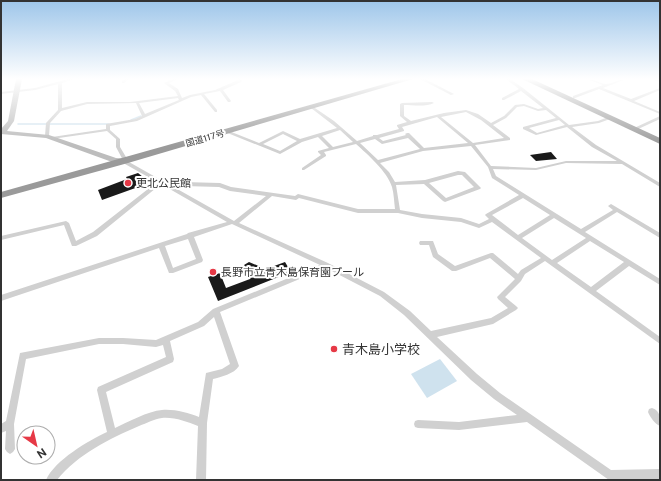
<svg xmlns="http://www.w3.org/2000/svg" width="661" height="481" font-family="'Public Sans','Noto Sans JP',sans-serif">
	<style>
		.water { fill: #cfe2ee }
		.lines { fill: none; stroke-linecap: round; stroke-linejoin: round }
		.stream { stroke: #cfe2ee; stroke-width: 1.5 }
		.building { fill: #1a1a1a }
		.street { fill: #d0d0d0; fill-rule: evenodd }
		.secondary { fill: #bdbdbd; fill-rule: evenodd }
		.highway { fill: #9a9a9a; fill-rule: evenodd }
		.poi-dot { fill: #e63946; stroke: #fff; stroke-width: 1.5 }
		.labels { text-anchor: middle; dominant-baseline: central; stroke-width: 4; stroke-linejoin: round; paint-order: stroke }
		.far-street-label { font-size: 9px; fill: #333; stroke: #fff }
		.poi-label { font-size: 11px; fill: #333; stroke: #fff; text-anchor: start }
		.near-poi-label { font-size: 13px; fill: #333; stroke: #fff; text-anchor: start }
	</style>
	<rect width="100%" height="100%" fill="#fff"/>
	<polygon class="water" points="440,359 457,381 427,398 411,374"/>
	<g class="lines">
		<g class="stream">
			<polyline points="131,120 141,116"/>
			<polyline points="18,124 109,124"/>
		</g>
	</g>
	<g class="building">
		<polygon points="551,152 557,159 536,161 530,155"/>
		<polygon points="138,173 143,177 137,179 141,186 102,200 98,190 127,179 126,177"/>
		<polygon points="249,262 266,269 285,262 291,272 218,301 208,277 220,273 226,288 250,279 251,273 244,265"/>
	</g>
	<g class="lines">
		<g class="street">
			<path d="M 68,79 L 74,79 L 62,83 L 62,108 L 87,102 L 130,102 L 178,96 L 175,91 L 164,83 L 173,79 L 178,79 L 169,83 L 178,89 L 182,98 L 190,95 L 215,90 L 238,80 L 238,79 L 242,79 L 241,82 L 223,90 L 231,101 L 230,102 L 228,102 L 220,91 L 204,94 L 217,110 L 217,112 L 215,112 L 201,95 L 191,97 L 137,121 L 110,126 L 110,130 L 120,139 L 120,147 L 129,162 L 175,188 L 183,182 L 220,183 L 231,187 L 295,196 L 298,194 L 358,209 L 395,209 C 394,202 394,194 392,187 C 387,171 368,155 356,144 L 324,152 L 326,155 L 326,156 L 304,170 L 302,170 L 302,168 L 321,155 L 318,152 L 318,151 L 329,148 L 318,137 L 302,142 L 280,154 L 225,132 L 229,131 L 259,143 L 283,131 L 300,139 L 337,128 L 311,108 L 310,107 L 312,106 L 334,121 L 357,141 L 373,136 L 373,135 L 377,135 L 399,129 L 397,126 L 397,125 L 407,122 L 400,116 L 400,104 L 402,103 L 432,102 L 434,103 C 426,107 413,105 404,105 L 404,116 L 411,121 L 444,113 L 466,110 L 478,114 L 491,123 L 504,116 L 515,105 L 524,104 L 538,109 L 543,108 L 521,91 L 504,100 L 502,100 L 502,98 L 519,89 L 506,79 L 510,79 L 523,88 L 569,125 L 598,121 L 608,117 L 610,117 L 610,119 L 599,123 L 572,127 L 596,145 L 660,183 L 660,187 L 622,164 L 566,163 L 536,170 L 493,169 L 496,176 L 581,229 L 613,210 L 608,206 L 611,204 L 660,233 L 660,238 L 617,212 L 585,232 L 660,279 L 660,285 L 629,266 L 596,291 L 660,337 L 660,344 L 545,261 L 525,274 L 521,281 L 505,297 L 516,306 L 518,308 L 516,310 L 493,324 L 437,337 L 477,374 L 500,393 L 611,470 L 660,469 L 660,479 L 609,480 L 527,422 L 459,430 L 418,428 L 415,427 L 414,424 L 415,421 L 418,420 L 459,422 L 517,415 L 494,399 L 471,380 L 404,315 L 380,296 L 326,268 L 220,312 L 239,366 C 234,374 221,377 213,379 L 207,423 L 206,480 L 196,480 L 198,426 C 187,422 175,417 162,418 C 154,419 147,423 139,426 C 109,439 78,454 57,480 L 46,480 C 55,460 88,441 107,432 L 97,390 L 98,387 L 166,357 L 163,345 L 156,347 L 123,344 L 99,344 L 26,359 L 14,424 L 15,449 L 13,452 L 10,454 L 7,452 L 5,449 L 6,431 L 1,433 L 1,424 L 6,421 L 20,353 L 99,338 L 123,338 L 156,340 L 198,322 L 213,309 L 320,265 L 232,224 L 194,237 L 203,260 L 202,262 L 173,273 L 169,273 L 159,248 L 1,301 L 1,295 L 187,234 L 188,233 L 227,222 L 161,184 L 97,236 L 76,246 L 72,246 L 64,225 L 1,240 L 1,236 L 66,221 L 69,223 L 76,241 L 93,232 L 157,182 L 125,164 L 116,147 L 116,139 L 107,131 L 52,139 L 50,138 L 52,137 L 106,129 L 106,124 L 135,119 L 142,116 L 136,103 L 87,104 L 61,111 L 50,123 L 49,136 L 47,137 L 45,136 L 46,123 L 58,110 L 58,84 L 35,90 L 1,94 L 1,92 L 35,88 ZM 178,98 L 179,100 L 145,114 L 139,103 ZM 524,106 L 538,111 L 546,110 L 556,118 L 523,127 L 523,129 L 536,135 L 567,127 L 592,147 L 617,161 L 566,161 L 536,168 L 491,166 L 475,145 L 510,140 L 510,138 L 493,125 L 506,118 L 517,107 ZM 466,112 L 481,120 L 504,138 L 473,143 L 441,117 ZM 437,117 L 468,143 L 424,148 L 409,133 L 407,133 L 405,134 L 406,135 L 383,141 L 379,138 L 404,131 L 404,130 L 402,127 ZM 559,120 L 565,125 L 537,133 L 529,128 ZM 340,130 L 353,142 L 333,147 L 322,136 ZM 283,134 L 297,141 L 280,151 L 263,144 ZM 408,138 L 420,149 L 378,160 L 360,143 L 375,139 L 382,144 ZM 471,146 L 488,167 L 492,178 L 519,195 L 486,214 L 485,215 L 489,219 L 479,224 L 461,218 L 422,214 L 400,210 L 396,185 L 424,184 L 443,201 L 445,202 L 480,189 L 481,188 L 465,172 L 458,171 L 425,180 L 395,182 L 389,172 L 380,163 L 423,151 ZM 458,175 L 462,175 L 474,187 L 446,198 L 429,183 ZM 184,186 L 219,187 L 230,191 L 266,196 L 234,221 L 179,190 ZM 272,196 L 296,200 L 299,198 L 358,213 L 398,213 L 422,218 L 461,222 L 479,228 L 492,222 L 541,258 L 521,270 L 518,274 L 493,253 L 491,253 L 455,266 L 438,254 L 433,241 L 420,241 L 419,243 L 420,245 L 429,245 L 433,257 L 452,271 L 456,271 L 490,258 L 515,279 L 497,297 L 498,299 L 508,308 L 491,318 L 431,331 L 410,311 L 384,292 L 328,263 L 239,223 ZM 523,198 L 550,215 L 518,235 L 492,215 ZM 554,218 L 586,238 L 552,260 L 522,238 ZM 188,239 L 196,259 L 173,268 L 165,246 ZM 590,241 L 624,262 L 591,287 L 557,263 ZM 214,317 L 230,364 L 222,369 L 206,373 L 199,417 C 188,413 175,409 162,410 C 148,411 128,422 115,428 L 106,392 L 173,362 L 174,359 L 170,341 L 204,326 Z"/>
			<polygon points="125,79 129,79 124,83 122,83 122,81"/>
			<polygon points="420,79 425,79 454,94 451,95"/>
			<path d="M 587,79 C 595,79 600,84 606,84 C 612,84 619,79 626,79 L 603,88 L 631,99 L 660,88 L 660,90 L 634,101 L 660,112 L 660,114 L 599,89 L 575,98 L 573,98 L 573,96 L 603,85 Z"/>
			<polygon points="653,79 660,80 660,82 654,80"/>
			<polygon points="660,116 660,119 636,130 632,129"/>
			<path d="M 652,408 C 661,411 660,418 660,426 C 655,424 650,417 648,412 L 649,409 Z"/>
		</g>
		<polygon class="secondary" points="16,79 22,79 14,121 7,131 49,135 116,158 128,159 128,163 112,162 46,138 1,134 1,129 8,121"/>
		<g class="highway">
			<polygon points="402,79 413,79 128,163 1,198 1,192"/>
			<polygon points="522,79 532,79 660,138 660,144"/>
		</g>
	</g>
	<linearGradient id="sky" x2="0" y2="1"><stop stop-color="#9ec6ea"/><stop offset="0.54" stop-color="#fff"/><stop offset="1" stop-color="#fff" stop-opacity="0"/></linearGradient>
	<rect width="661" height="146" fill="url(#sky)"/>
	<g class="poi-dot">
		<circle cx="128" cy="183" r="4"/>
		<circle cx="213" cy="272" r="4"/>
		<circle cx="334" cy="349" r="4"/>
	</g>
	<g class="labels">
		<g class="far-street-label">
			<text transform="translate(205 138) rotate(-16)">国道117号</text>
		</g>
		<g class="poi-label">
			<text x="136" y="183">更北公民館</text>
			<text x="221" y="272">長野市立青木島保育園プール</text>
		</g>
		<g class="near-poi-label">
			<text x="342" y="349">青木島小学校</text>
		</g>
	</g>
	<rect width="661" height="481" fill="none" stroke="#333333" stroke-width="4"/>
	<g transform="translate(36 445) rotate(146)"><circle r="19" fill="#ffffff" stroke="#adadad"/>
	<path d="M0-3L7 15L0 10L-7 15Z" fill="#e63946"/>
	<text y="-6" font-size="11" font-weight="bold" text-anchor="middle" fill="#333333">N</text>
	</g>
</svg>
